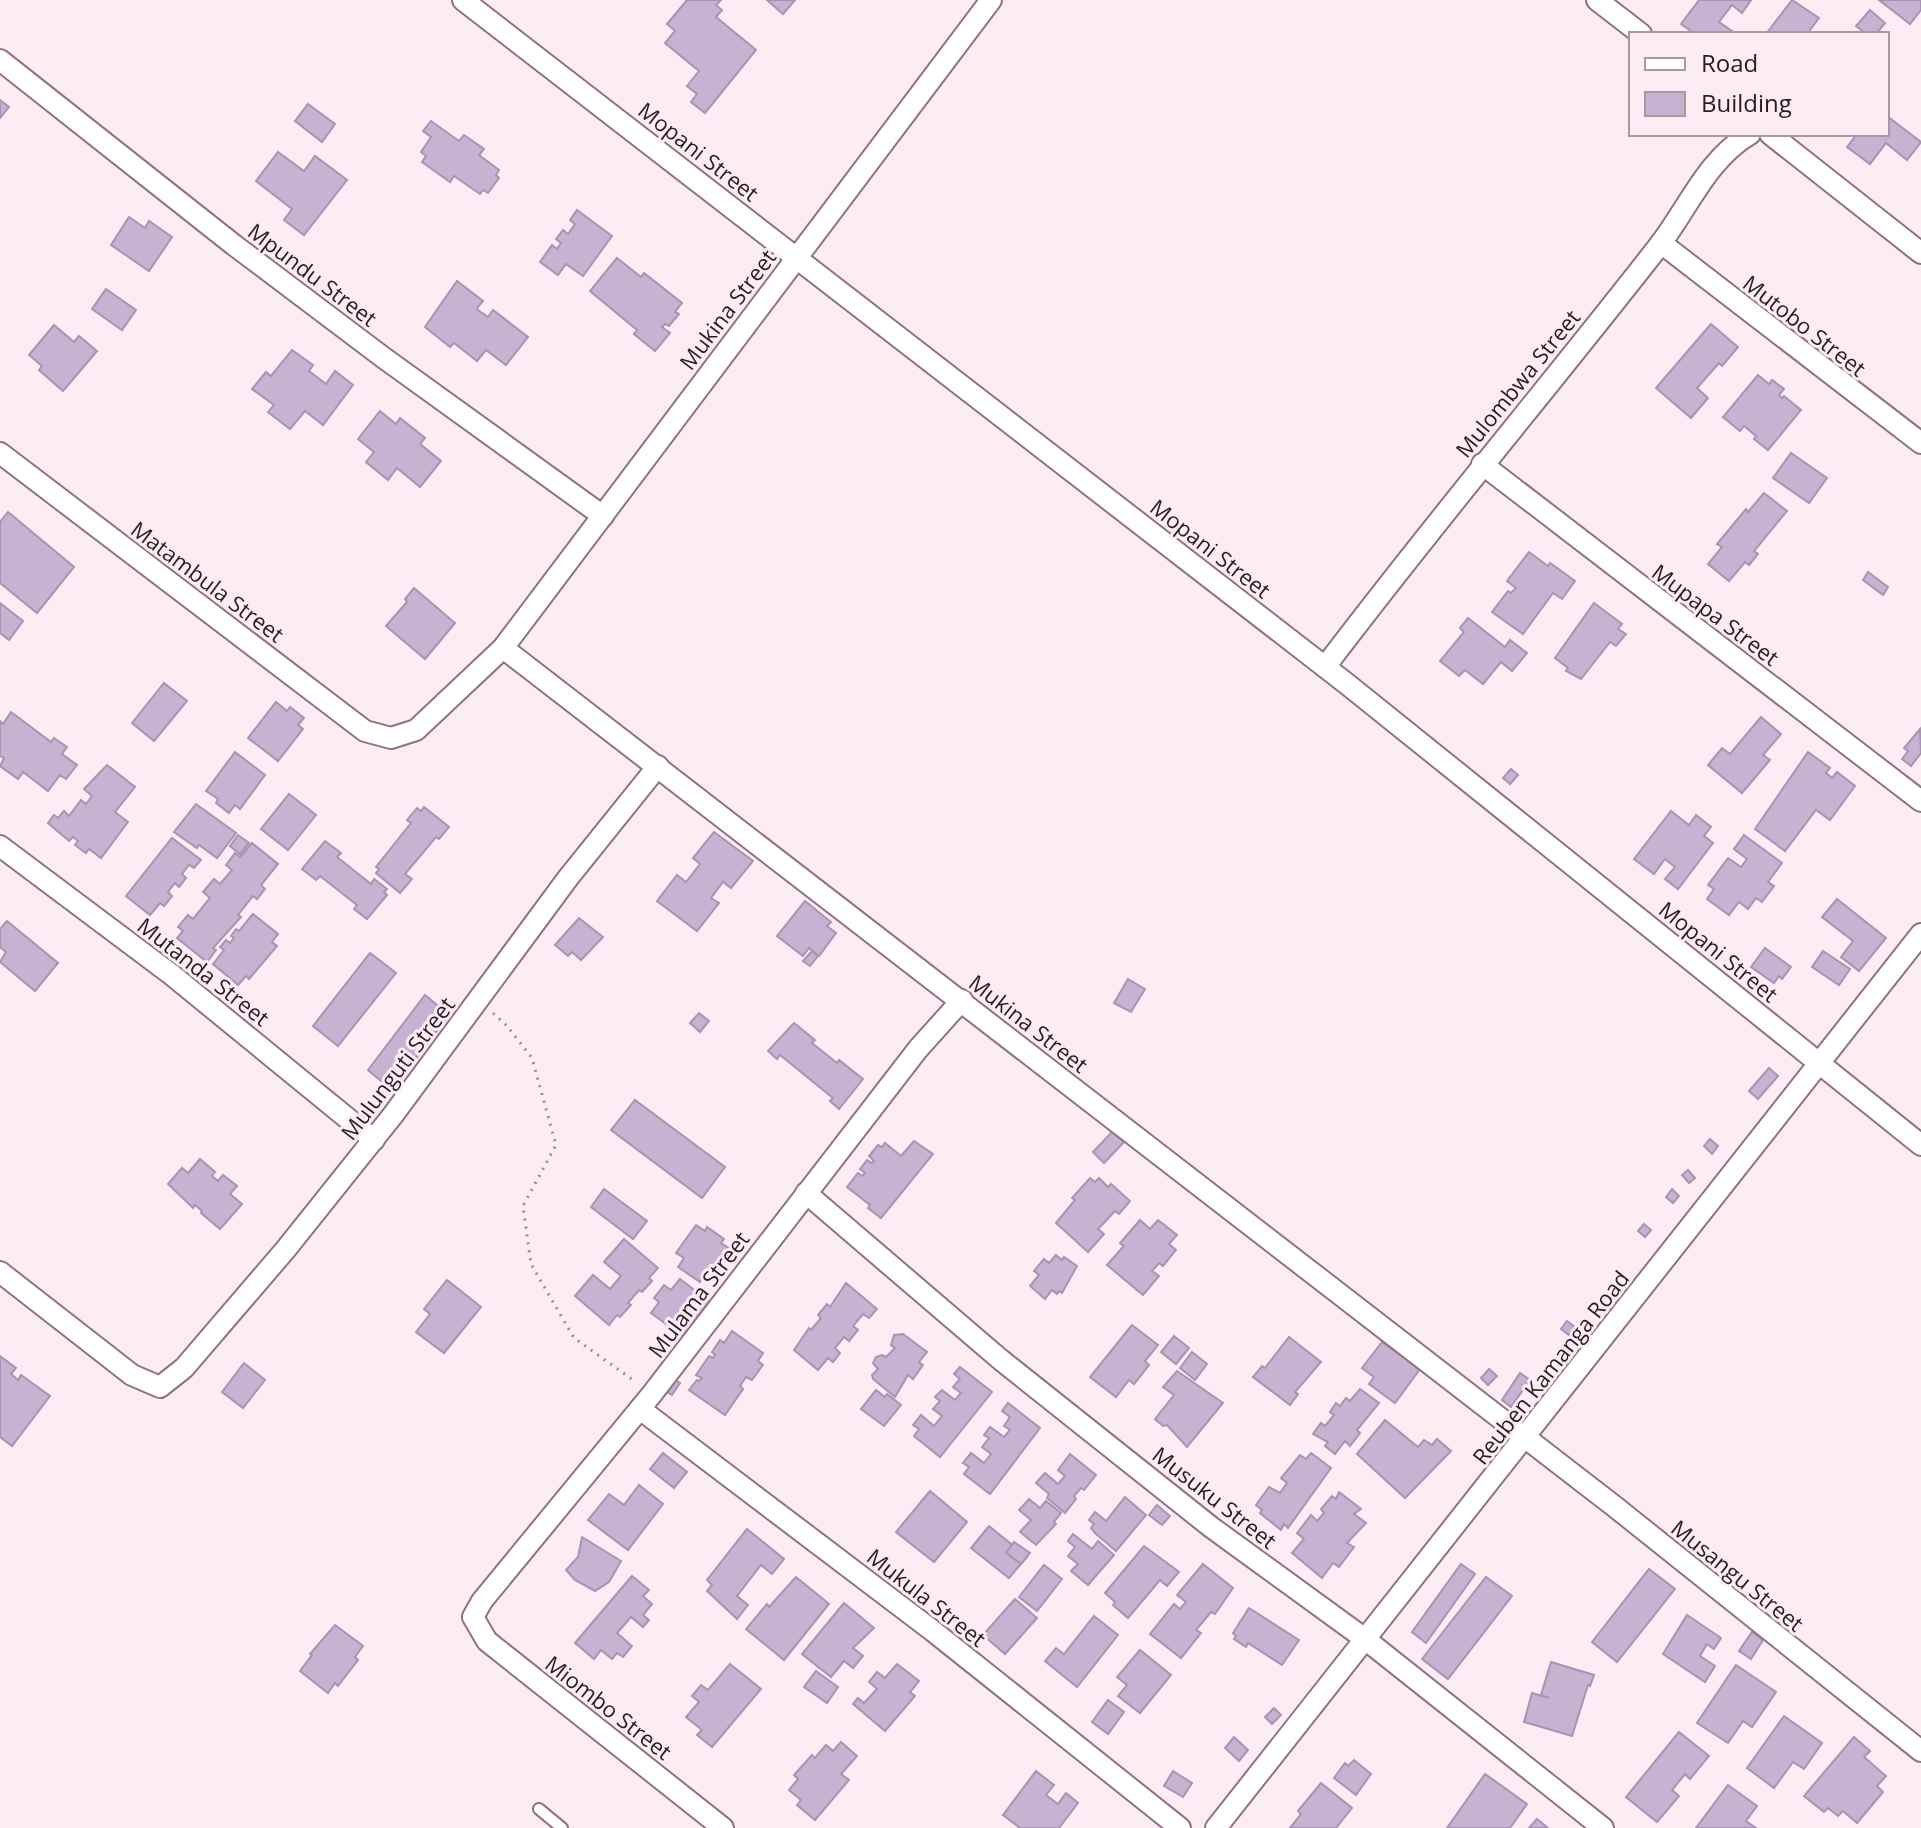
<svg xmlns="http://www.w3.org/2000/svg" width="1921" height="1828" font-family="'Open Sans',sans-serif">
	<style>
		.building { fill: #c8b2d2; stroke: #a893b2; stroke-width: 2 }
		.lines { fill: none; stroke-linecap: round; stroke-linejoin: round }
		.service-casing { stroke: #937184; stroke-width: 14 }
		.minor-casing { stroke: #937184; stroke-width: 24 }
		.path { stroke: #9b8c94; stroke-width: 3; stroke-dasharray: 2 6; stroke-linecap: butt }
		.service { stroke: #fff; stroke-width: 10 }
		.minor { stroke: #fff; stroke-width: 20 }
		.labels { text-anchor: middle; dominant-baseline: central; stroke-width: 6; stroke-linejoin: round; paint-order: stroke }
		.street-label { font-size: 22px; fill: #291c23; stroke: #fcedf5 }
	</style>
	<rect width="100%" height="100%" fill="#fcedf5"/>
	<g class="building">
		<polygon points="687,0 721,0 716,5 722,10 716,17 756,50 705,113 691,102 697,94 687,86 699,71 665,43 675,31 667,24"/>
		<polygon points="767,0 795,0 783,14"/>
		<polygon points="1699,0 1751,0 1742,13 1732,5 1719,22 1732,31 1730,34 1695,34 1681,24"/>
		<polygon points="1792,0 1819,18 1807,34 1766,34"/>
		<polygon points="1879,0 1921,0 1921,10 1910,24"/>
		<polygon points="1870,10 1885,23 1876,34 1867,34 1856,26"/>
		<polygon points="0,100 9,107 0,118"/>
		<polygon points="308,104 335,124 322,142 295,121"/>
		<polygon points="1887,116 1921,142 1907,160 1886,143 1870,164 1847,147 1857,134 1887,134"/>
		<polygon points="431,121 459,141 464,135 484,149 479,155 499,170 496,175 499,178 488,193 483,190 480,194 454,176 450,182 422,162 426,156 421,152 431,137 423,131"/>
		<polygon points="278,152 304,171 315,156 347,180 304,235 284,220 292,209 256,181"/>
		<polygon points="577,210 612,236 583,276 566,264 558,275 540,262 552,245 557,249 561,243 556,239 563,230 568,234 575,224 570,220"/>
		<polygon points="129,217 145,228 149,221 172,237 149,271 111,245"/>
		<polygon points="617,258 641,277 644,273 682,303 675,312 679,314 669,326 665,324 662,327 670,333 655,351 634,334 637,330 590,291"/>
		<polygon points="457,281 483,301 477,308 478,310 488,317 493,310 528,337 506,365 486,350 477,361 454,343 450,347 425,327"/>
		<polygon points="106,289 136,310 122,330 92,309"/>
		<polygon points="1711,324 1738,347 1722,366 1719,363 1697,388 1708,398 1691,418 1656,388"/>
		<polygon points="54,325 74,342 79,336 97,351 63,391 39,370 42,366 29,355"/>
		<polygon points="292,350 313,365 309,371 326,384 335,371 353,385 323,425 305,411 290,429 268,412 274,405 252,389 266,372 271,376"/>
		<polygon points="1758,375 1769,384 1772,380 1784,389 1779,395 1782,398 1784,396 1801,410 1768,450 1754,439 1756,436 1744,426 1740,431 1723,417"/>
		<polygon points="380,411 396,424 400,418 425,438 420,444 441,461 420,487 397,468 388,480 366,462 374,452 358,439"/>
		<polygon points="1791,453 1827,478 1809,503 1773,478"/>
		<polygon points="1764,493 1787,511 1754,551 1758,554 1749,565 1745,562 1729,581 1708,564 1722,547 1717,544 1746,509 1748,512"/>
		<polygon points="8,512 74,567 37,613 0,583 0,522"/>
		<polygon points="1529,552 1548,566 1550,563 1575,581 1562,599 1553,593 1523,634 1492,612 1508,591 1511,593 1516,588 1507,581"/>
		<polygon points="1868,572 1888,587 1883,595 1863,580"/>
		<polygon points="414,588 455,623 425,659 386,626 407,602 405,599"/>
		<polygon points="0,603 23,621 9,640 0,633"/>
		<polygon points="1594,603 1622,624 1618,629 1626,634 1616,646 1610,642 1581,679 1566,671 1568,668 1555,658"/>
		<polygon points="1468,618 1505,647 1510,640 1527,653 1512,671 1501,662 1483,684 1465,670 1459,676 1440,661 1464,632 1460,628"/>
		<polygon points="164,683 187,701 154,741 132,723"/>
		<polygon points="276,702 287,711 290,707 304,718 298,725 303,729 278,761 248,738"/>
		<polygon points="11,712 51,742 54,738 67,747 62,754 77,765 66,779 60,775 48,791 23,772 18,779 0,766 4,758 0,756 0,721 3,724"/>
		<polygon points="1761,717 1781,734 1763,755 1770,760 1742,793 1708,765 1722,748 1730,754"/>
		<polygon points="1920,729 1921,753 1911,766 1902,759 1908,751 1904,748"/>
		<polygon points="235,752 265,775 240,809 235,805 229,813 216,803 218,799 206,791"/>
		<polygon points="1808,752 1830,768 1826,773 1832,778 1837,772 1855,786 1830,820 1816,810 1785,851 1755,829"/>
		<polygon points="107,765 135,787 115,812 128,822 101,858 89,849 86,853 75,845 78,841 73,837 69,841 48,823 54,815 58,818 64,811 69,816 81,800 86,804 92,796 84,789"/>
		<polygon points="1511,769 1518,775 1510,784 1503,778"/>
		<polygon points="289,794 316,815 288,850 261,829"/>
		<polygon points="196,804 236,833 217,858 199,845 197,848 174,832"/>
		<polygon points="424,807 449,827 439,839 436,837 405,874 412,879 400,893 376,873 379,869 376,867 411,823 407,820 417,808 421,811"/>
		<polygon points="1671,811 1689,825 1696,815 1711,827 1704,836 1713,843 1678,889 1665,879 1675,867 1665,859 1654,874 1634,859"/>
		<polygon points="714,832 753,861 731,888 723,882 711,898 719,903 697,931 657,901 677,875 686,882 700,864 693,858"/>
		<polygon points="238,835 249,843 240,854 230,846"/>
		<polygon points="1744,835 1782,863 1768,882 1774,886 1762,902 1756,898 1748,909 1739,902 1729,915 1707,899 1714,889 1708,885 1728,858 1741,867 1747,859 1734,849"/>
		<polygon points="172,838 201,860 194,868 189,865 182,874 186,878 179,887 175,883 168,892 172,896 164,906 160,903 150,915 126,896"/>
		<polygon points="325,841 341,853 337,857 371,884 374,879 387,889 384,892 387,895 367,919 354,909 357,905 320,876 316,880 302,869"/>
		<polygon points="252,843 278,864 261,885 265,889 257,899 253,896 238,915 241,917 213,948 216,950 207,962 177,938 183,931 178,927 188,915 193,919 210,898 203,892 214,879 220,884 232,870 226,865 235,853 240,857"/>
		<polygon points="1837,899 1886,938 1859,971 1841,957 1853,941 1822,917"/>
		<polygon points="805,901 831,922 827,926 836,933 819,956 809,948 803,956 777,936"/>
		<polygon points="253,914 278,934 272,942 277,946 249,979 246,976 238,985 213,964 224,950 220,947 226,940 230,943 234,938 231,936 236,929 239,931"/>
		<polygon points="579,918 603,937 581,960 572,952 568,956 555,945"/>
		<polygon points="7,921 58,963 35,991 0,962 6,952 0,947 0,929"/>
		<polygon points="1765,948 1791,967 1782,979 1779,976 1774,983 1751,967"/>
		<polygon points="812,951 818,956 810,966 803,961"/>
		<polygon points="1823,951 1850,969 1839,985 1812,967"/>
		<polygon points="370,953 396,973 338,1046 313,1026"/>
		<polygon points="1128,979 1145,989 1131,1012 1114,1003"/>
		<polygon points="425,995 449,1015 392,1090 368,1070"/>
		<polygon points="699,1013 709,1021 700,1032 690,1023"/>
		<polygon points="794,1023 815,1040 812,1043 837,1063 839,1060 863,1079 839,1109 830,1101 833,1098 780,1055 777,1059 768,1051"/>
		<polygon points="1769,1068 1778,1076 1758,1099 1749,1091"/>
		<polygon points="635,1100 725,1167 702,1198 611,1130"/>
		<polygon points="1112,1132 1124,1142 1104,1163 1093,1152"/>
		<polygon points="1710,1139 1718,1146 1712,1154 1704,1146"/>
		<polygon points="914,1141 933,1154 881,1218 868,1208 870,1205 847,1187 858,1173 862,1176 865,1173 860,1169 867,1160 872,1163 874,1161 869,1156 878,1145 882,1147 885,1143 901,1156"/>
		<polygon points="200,1159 215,1172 212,1176 218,1181 223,1175 237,1186 230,1194 242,1204 220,1229 201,1213 202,1211 195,1205 193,1208 168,1184 182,1168 188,1173"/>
		<polygon points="1688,1170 1695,1178 1689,1183 1682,1175"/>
		<polygon points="1090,1178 1095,1182 1099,1178 1108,1187 1111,1184 1130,1201 1119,1214 1115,1211 1098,1229 1104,1234 1088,1252 1056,1223 1075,1200 1072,1198"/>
		<polygon points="604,1189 647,1221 633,1239 591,1207"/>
		<polygon points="1672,1189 1679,1196 1673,1203 1666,1197"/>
		<polygon points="1140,1220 1150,1229 1158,1220 1177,1235 1169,1244 1176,1250 1163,1266 1159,1263 1152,1271 1159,1276 1143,1295 1107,1265 1124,1246 1120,1243"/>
		<polygon points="1644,1224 1651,1230 1645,1237 1638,1231"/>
		<polygon points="696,1225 705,1231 707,1227 724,1239 721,1243 732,1250 711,1280 704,1275 700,1282 678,1267 684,1258 676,1253"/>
		<polygon points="624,1239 658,1268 649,1278 652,1281 642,1292 639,1290 628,1303 631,1305 620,1317 617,1315 609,1325 575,1296 593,1275 610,1289 621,1276 604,1262"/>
		<polygon points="1056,1255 1062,1260 1064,1257 1077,1266 1062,1293 1059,1291 1057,1294 1052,1290 1045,1299 1030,1286 1039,1275 1034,1271 1044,1259 1049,1263"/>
		<polygon points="680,1279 710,1302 684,1337 651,1313 659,1302 654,1298 664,1285 671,1290"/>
		<polygon points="447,1280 481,1307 444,1353 416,1332 430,1314 424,1309"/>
		<polygon points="846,1283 877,1309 869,1318 863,1314 853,1326 858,1330 849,1341 844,1337 835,1348 840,1353 833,1362 828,1358 818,1370 794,1350 809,1328 811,1330 821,1318 818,1315 827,1304 830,1307"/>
		<polygon points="1567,1321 1575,1327 1569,1335 1561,1329"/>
		<polygon points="1132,1325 1158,1345 1145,1361 1149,1365 1134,1384 1129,1380 1116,1397 1090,1377"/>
		<polygon points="732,1331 763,1353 758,1361 763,1365 752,1380 746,1377 740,1386 743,1389 725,1415 689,1390 697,1380 699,1381 702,1378 696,1375 709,1356 713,1358 715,1355 712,1352 720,1340 724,1343"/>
		<polygon points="903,1334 927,1352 919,1362 923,1365 913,1379 908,1375 895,1397 873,1379 872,1375 878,1369 873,1363 876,1357 882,1355 886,1357 895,1348 891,1345 894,1335"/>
		<polygon points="1174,1336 1189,1348 1176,1364 1161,1352"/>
		<polygon points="1289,1337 1321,1362 1295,1392 1298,1394 1290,1405 1253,1377 1262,1366 1265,1368"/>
		<polygon points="1382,1342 1420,1369 1395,1403 1369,1384 1374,1377 1362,1368"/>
		<polygon points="1192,1352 1207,1364 1195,1380 1180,1368"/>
		<polygon points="0,1356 16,1368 11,1374 18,1380 21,1375 50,1396 12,1446 0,1437"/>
		<polygon points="244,1363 265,1380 243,1408 222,1392"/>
		<polygon points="960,1367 992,1392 940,1457 914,1436 919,1429 913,1425 921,1415 934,1426 942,1416 933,1409 940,1401 935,1397 942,1390 955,1400 961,1393 953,1387 960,1379 954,1374"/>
		<polygon points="1489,1369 1497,1376 1488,1385 1481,1378"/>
		<polygon points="1177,1371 1223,1403 1187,1447 1167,1425 1163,1426 1155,1419 1174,1395 1163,1387"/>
		<polygon points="1520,1373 1530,1380 1511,1407 1502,1400"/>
		<polygon points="674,1379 680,1383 672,1395 665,1391"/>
		<polygon points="1360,1389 1379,1403 1357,1430 1360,1433 1350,1446 1345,1441 1335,1454 1325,1446 1328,1442 1313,1434 1321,1423 1325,1426 1334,1415 1330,1412 1336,1403 1340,1406 1346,1398 1350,1401"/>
		<polygon points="876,1390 885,1397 887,1394 901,1405 884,1426 861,1409"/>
		<polygon points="1008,1403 1040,1428 990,1494 964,1474 969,1467 963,1463 971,1453 984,1463 991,1454 982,1447 989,1438 984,1435 990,1427 1004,1437 1010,1430 1004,1426 1010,1417 1002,1411"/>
		<polygon points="1385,1420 1418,1447 1424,1440 1432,1445 1437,1439 1451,1451 1405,1498 1357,1454"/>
		<polygon points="663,1453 687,1472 674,1488 650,1469"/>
		<polygon points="1311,1453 1331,1468 1288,1528 1284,1524 1281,1530 1260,1513 1262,1510 1256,1505 1269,1487 1280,1493 1287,1483 1281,1478 1300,1455 1306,1459"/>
		<polygon points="1070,1454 1096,1475 1084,1490 1081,1488 1074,1496 1076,1499 1065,1513 1047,1498 1049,1494 1036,1483 1045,1473 1058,1484 1065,1476 1058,1470"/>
		<polygon points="639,1485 663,1504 628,1550 588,1520 609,1494 624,1505"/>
		<polygon points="930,1491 967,1522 934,1562 896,1532"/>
		<polygon points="1339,1492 1361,1509 1354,1514 1366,1523 1347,1543 1354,1547 1339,1567 1333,1563 1322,1578 1292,1553 1304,1539 1297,1533 1311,1515 1317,1521 1324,1513 1321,1509 1332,1496 1336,1499"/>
		<polygon points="1125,1497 1146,1515 1116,1551 1095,1533 1091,1528 1094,1524 1089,1520 1095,1512 1106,1521"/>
		<polygon points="1029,1499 1040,1508 1046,1501 1061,1513 1054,1522 1056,1524 1036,1545 1020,1532 1031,1520 1019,1510"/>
		<polygon points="1157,1505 1170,1516 1162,1525 1149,1515"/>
		<polygon points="989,1526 1027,1557 1009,1578 971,1548"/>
		<polygon points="747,1529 784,1559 772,1574 761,1565 737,1596 748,1605 737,1619 707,1591 712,1585 707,1580"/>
		<polygon points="1073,1534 1092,1549 1098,1541 1114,1555 1088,1585 1071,1571 1078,1564 1068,1556 1075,1547 1068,1541"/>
		<polygon points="582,1537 621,1561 609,1582 595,1591 575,1580 566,1570 578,1557"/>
		<polygon points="1014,1542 1030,1553 1021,1564 1006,1553"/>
		<polygon points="1144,1546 1179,1572 1167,1586 1160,1580 1128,1618 1113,1605 1115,1602 1105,1593"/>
		<polygon points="1203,1564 1233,1588 1215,1614 1211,1612 1196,1630 1201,1633 1181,1658 1150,1634 1174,1604 1180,1609 1186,1602 1177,1595"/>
		<polygon points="1461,1564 1475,1574 1426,1643 1412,1632"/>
		<polygon points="1044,1565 1062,1579 1037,1611 1019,1597"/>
		<polygon points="1649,1569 1675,1589 1617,1662 1592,1642"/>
		<polygon points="632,1576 649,1590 643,1596 652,1604 643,1615 649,1620 643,1627 631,1617 617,1633 632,1646 623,1657 617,1653 612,1659 601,1650 594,1659 575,1643"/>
		<polygon points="796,1577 829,1604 784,1660 746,1629 767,1604 769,1607"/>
		<polygon points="1486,1577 1512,1596 1448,1679 1422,1659"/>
		<polygon points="1015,1599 1037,1618 1005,1654 983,1635"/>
		<polygon points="844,1603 874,1628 853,1648 863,1656 853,1668 844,1661 831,1677 802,1654"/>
		<polygon points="1249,1608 1299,1640 1282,1665 1248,1643 1246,1647 1234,1639 1236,1636 1233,1633"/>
		<polygon points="1687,1615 1721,1638 1714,1649 1707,1644 1700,1656 1715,1666 1705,1682 1663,1654"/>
		<polygon points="1094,1616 1118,1635 1077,1687 1045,1661 1056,1648 1064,1654"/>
		<polygon points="335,1625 363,1646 355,1657 358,1660 338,1686 335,1683 328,1693 300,1671 312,1655 310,1654"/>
		<polygon points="1752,1632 1763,1640 1751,1659 1739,1651"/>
		<polygon points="1140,1650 1171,1675 1140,1713 1118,1696 1127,1685 1117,1677"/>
		<polygon points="1551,1662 1594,1675 1590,1686 1588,1685 1572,1736 1524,1722 1532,1693 1549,1698 1541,1695"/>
		<polygon points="730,1664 761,1689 712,1747 697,1735 702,1730 686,1717 699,1702 692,1696 701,1685 708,1690"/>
		<polygon points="897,1664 919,1681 910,1692 915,1696 885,1731 853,1704 858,1698 864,1703 877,1689 869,1682 877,1672 885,1678"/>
		<polygon points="1736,1665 1776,1692 1752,1727 1743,1721 1728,1743 1697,1723"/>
		<polygon points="816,1671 838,1687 827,1703 804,1687"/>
		<polygon points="1108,1700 1124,1712 1108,1734 1092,1722"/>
		<polygon points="1274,1708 1281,1715 1272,1724 1265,1717"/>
		<polygon points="1784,1716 1822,1743 1804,1769 1793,1762 1774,1788 1747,1768"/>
		<polygon points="1679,1732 1709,1756 1690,1779 1685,1774 1672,1790 1679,1796 1657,1822 1626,1797"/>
		<polygon points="1234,1737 1248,1750 1239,1761 1225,1748"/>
		<polygon points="1854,1737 1870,1751 1864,1757 1886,1776 1877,1786 1883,1792 1857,1823 1843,1811 1838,1816 1828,1808 1824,1812 1804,1796"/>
		<polygon points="841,1742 857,1756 841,1774 849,1780 815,1820 797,1805 801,1800 789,1790 798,1779 794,1775 812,1755 815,1758 826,1745 833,1751"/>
		<polygon points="1354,1760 1371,1774 1356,1795 1334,1778 1345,1763 1348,1766"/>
		<polygon points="1036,1771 1054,1785 1046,1795 1058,1804 1066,1793 1078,1803 1059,1828 1020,1828 1003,1815"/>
		<polygon points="1173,1771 1192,1783 1183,1797 1164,1786"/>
		<polygon points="1485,1774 1527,1804 1510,1828 1447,1828"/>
		<polygon points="1321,1783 1352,1808 1336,1828 1290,1828 1301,1814 1298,1811"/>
		<polygon points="1728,1785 1757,1806 1746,1821 1756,1828 1696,1828"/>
		<polygon points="1537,1819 1548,1828 1529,1828"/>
	</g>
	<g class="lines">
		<defs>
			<polyline id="service" points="539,1809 562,1828"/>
			<g id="minor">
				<polyline points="463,0 1347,684 1921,1145"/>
				<polyline points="1597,0 1641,34"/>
				<polyline points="0,60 234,245 384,358 603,516"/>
				<polyline points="1770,134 1921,253"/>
				<polyline points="1661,243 1921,443"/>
				<polyline points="0,453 365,731 391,738 416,730 503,648 991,0"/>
				<polyline points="1482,464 1921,801"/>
				<polyline points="503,648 1614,1506 1921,1751"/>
				<path d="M 1325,667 C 1433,524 1548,388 1658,247 C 1688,209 1706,160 1750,134"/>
				<polyline points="0,846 172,975 374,1140"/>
				<polyline points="806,1193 1001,1360 1211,1527 1365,1639 1603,1828"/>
				<polyline points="0,1272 132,1375 160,1387 184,1368 286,1249 393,1115 568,878 658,766"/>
				<polyline points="640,1409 933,1631 1180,1828"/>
				<polyline points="723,1828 487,1641 473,1617 482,1601 652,1394 918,1049 962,1000"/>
				<polyline points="1216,1828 1921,934"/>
			</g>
		</defs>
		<use href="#service" class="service-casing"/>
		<use href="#minor" class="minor-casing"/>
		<polyline class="path" points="493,1013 507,1026 532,1058 556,1145 523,1206 531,1264 574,1338 636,1382"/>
		<use href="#service" class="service"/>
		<use href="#minor" class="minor"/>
	</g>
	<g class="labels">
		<g class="street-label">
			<text transform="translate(699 151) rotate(38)">Mopani Street</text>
			<text transform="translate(313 274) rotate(37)">Mpundu Street</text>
			<text transform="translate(727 309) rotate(-53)">Mukina Street</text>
			<text transform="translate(1805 325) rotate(38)">Mutobo Street</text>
			<text transform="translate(1517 383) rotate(-51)">Mulombwa Street</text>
			<text transform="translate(1211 548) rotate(38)">Mopani Street</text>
			<text transform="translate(208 581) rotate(37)">Matambula Street</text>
			<text transform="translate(1716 614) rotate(37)">Mupapa Street</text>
			<text transform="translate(1719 951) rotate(39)">Mopani Street</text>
			<text transform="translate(204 971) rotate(38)">Mutanda Street</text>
			<text transform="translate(1029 1023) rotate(38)">Mukina Street</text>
			<text transform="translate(397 1068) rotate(-53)">Mulunguti Street</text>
			<text transform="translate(698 1294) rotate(-53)">Mulama Street</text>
			<text transform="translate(1550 1367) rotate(-52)">Reuben Kamanga Road</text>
			<text transform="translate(1215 1497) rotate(38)">Musuku Street</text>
			<text transform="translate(1738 1575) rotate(39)">Musangu Street</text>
			<text transform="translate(927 1597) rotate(38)">Mukula Street</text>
			<text transform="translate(609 1707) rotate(38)">Miombo Street</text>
		</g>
	</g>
	<rect x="1629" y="32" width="260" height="104" fill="#fcedf5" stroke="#a899a1" stroke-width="2"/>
	<rect x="1645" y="58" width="40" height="12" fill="#ffffff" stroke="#a899a1" stroke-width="2"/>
	<text x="1701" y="72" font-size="24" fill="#291c23">Road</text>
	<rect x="1645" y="92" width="40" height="24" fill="#c8b2d2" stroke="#a899a1" stroke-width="2"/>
	<text x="1701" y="112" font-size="24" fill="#291c23">Building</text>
</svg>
